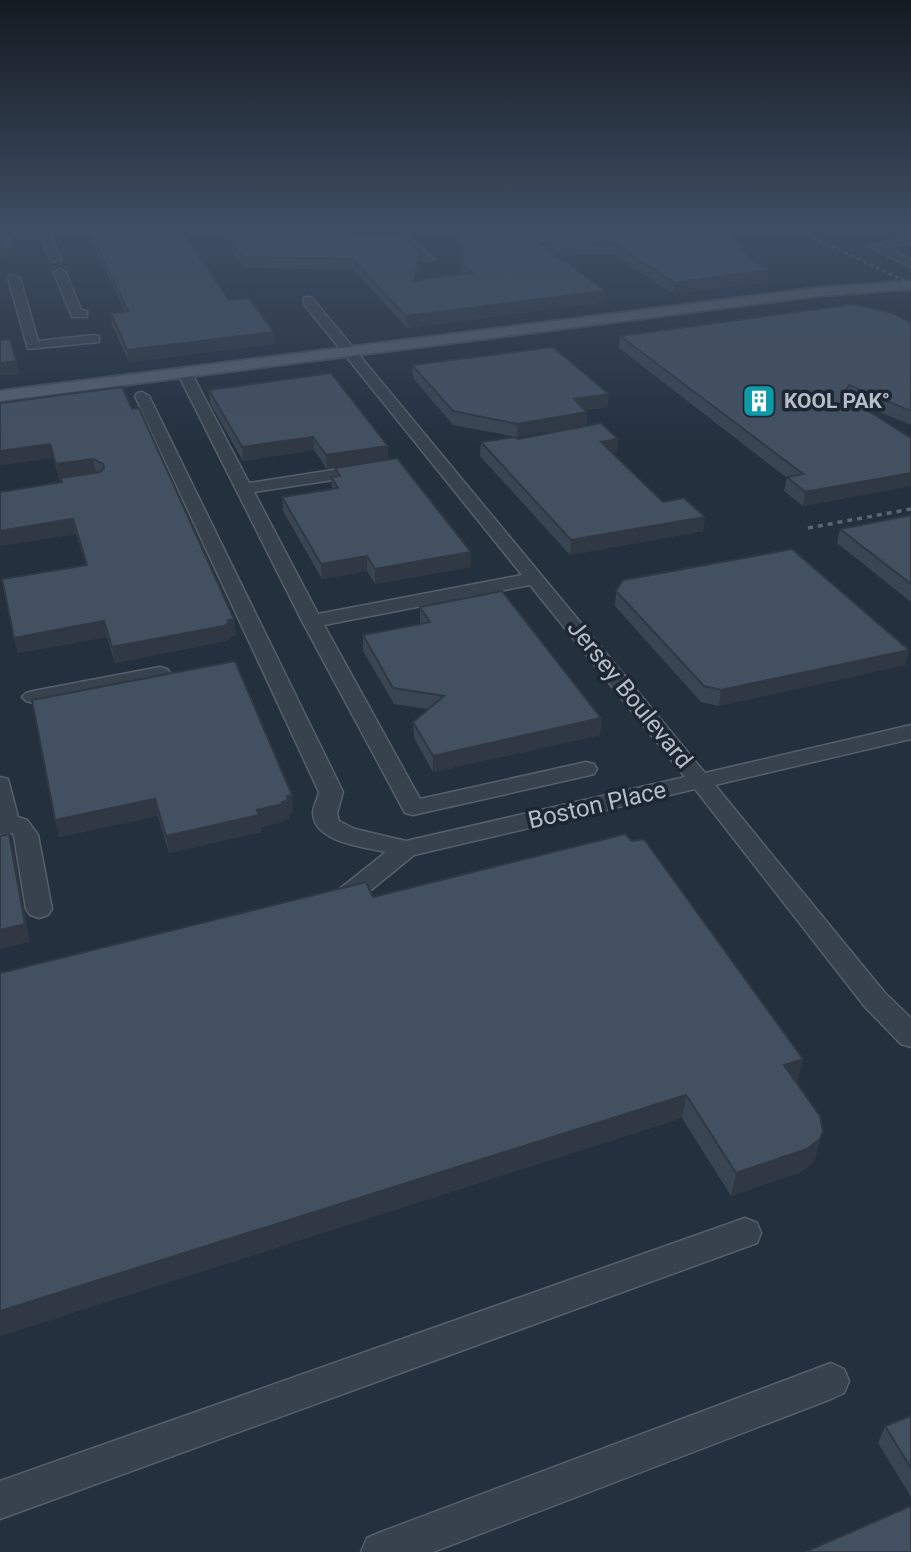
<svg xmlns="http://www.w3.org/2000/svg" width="911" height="1552" font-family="Roboto,sans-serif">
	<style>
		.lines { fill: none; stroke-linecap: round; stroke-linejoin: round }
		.minor-casing { stroke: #565f6c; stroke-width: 3 }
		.major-casing { stroke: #454d5a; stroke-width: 4 }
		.minor { fill: #38424e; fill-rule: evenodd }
		.major { fill: #56616e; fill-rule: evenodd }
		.rail-far1 { stroke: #5a6675; stroke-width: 2.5; stroke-dasharray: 3.5 3.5; stroke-linecap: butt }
		.rail { stroke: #5a6675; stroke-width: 3.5; stroke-dasharray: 5 5; stroke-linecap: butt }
		.wall { fill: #3a4553 }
		.shaded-wall { fill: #2f3843 }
		.building { fill: #435060; stroke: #2f3843; stroke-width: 2 }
		.labels { text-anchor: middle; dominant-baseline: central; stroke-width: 7; stroke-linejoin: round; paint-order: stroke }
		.far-poi-label { font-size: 21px; font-weight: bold; fill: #b5bdc9; stroke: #1d2633; text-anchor: start }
		.street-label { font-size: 24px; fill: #b5bdc9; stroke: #1d2633 }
	</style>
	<rect width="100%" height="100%" fill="#24303e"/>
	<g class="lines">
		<defs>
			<g id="minor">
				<polygon points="0,229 48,229 61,260 51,262 40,234 0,235"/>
				<polygon points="231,233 406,236 434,259 424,261 403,242 227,238 226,236"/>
				<polygon points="911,237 911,243 886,247 911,260 911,267 868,246"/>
				<polygon points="60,269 66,273 81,310 87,311 87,317 72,317 54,273"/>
				<polygon points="10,275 20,278 38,341 94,335 99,336 99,342 28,349 8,278"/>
				<path d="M 308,297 L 312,298 L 705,773 L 911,725 L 911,739 L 715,785 L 885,993 L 911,1018 L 911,1047 L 901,1044 L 865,1007 L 695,789 L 414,855 L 355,903 L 339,908 L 330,905 L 326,899 L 330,893 L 337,891 L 386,852 C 365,847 314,843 313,813 C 313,807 318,798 319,792 L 135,396 L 137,393 L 142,392 L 149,396 L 343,792 L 337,813 L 339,821 L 355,829 L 406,841 L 685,777 L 530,585 L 324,625 L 420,799 L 586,762 L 594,764 L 597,769 L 594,774 L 586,776 L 413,815 L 405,813 L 302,621 L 177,372 L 184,368 L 191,372 L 249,483 L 365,465 L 373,470 L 365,475 L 254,492 L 318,614 L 522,575 L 304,304 L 304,298 Z"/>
				<polygon points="160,667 167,669 170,673 167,677 33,703 26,701 22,697 26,693 33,691"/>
				<polygon points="0,777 8,779 18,817 27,820 38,835 52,909 48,915 39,918 30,915 26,909 14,836 12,833 0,834"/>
				<polygon points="745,1218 757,1223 761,1233 757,1243 0,1519 0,1481"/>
				<polygon points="831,1363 844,1369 849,1381 844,1393 831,1399 433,1552 361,1552 367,1538 381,1532"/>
			</g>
			<polygon id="major" points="911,281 911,289 817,296 0,401 0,391 817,288"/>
		</defs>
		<use href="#minor" class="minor-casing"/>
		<use href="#major" class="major-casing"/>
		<use href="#minor" class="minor"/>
		<use href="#major" class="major"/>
		<polyline class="rail-far1" points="794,228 911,284"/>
		<polyline class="rail" points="808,528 911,509"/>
	</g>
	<g class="wall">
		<polygon points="85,228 180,228 229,300 274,332 275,344 129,362 112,325 111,313 125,312"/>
		<polygon points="457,228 728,228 749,259 768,282 673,294 613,254 556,255 606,291 605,302 407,328 353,270 244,268 234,255 233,244 304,232 304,237 420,250 420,261 416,279 462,274"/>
		<polygon points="911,323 911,425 853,401 911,438 911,486 803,506 784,491 787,478 619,348 620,336"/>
		<polygon points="412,365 608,407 586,410 587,425 517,437 453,425 413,378"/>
		<polygon points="209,390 388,446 388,459 327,469 314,450 243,461 210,403"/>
		<polygon points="132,409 236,635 231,636 231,638 226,641 115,663 107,637 18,653 14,638 86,565 76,534 0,546 0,492 61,482 78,475 59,478 53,458 0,465"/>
		<polygon points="518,439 618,439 617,452 613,453 663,502 705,517 703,531 570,555 480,456 481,442"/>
		<polygon points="335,468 471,552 471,567 375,584 367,571 322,579 283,511 282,497 332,489 331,477 336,476"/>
		<polygon points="911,515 911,602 837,543 840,529"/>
		<polygon points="616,591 909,650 905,665 719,706 701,702 615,606"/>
		<polygon points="420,607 601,718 600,735 433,772 414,738 413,722 428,709 394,704 363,651 363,635 421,624 420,622"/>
		<polygon points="32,700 293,812 290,813 290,818 285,819 285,821 261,827 261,832 169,853 158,816 59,837"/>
		<polygon points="373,897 798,1082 796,1082 823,1131 814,1162 801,1172 731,1196 682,1118 0,1336 0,973"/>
		<polygon points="911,1416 911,1497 878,1443 885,1426"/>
	</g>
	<g class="shaded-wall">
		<polygon points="13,247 15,258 0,260 0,249"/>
		<polygon points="420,250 420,261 414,291 414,280"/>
		<polygon points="770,270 768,282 673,294 674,283"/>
		<polygon points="606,291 605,302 407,328 406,316"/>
		<polygon points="274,332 275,344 129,362 127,350"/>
		<polygon points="16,361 19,374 0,376 0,363"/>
		<polygon points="609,394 608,407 573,412 574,399"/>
		<polygon points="587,412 587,425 517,437 517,424"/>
		<polygon points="313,437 314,450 243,461 242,447"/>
		<polygon points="618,439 617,452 600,455 601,442"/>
		<polygon points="50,444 53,458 0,465 0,451"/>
		<polygon points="388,446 388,459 327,469 326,455"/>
		<polygon points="93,459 96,472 59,478 56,464"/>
		<polygon points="911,473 911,486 803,506 805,492"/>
		<polygon points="705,517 703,531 570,555 571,540"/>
		<polygon points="73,519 76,534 0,546 0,531"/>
		<polygon points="471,552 471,567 375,584 375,569"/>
		<polygon points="367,556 367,571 322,579 321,564"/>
		<polygon points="234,619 236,635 231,636 231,638 226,641 115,663 112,647"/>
		<polygon points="104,621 107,637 18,653 14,638"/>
		<polygon points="909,650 905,665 719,706 721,690"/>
		<polygon points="601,718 600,735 433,772 433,756"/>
		<polygon points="292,795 293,812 290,813 290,818 285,819 285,821 261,827 261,832 169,853 166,836 257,810 282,802 287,796"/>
		<polygon points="155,799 158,816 59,837 55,820"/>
		<polygon points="9,834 14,851 30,942 0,949 0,930"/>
		<polygon points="803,1059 798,1082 778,1088 784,1065"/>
		<polygon points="686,1095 682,1118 0,1336 0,1311"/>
		<polygon points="823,1131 814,1162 801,1172 731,1196 736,1173"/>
	</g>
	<g class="building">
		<polygon points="0,228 7,228 13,247 0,249"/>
		<polygon points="88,228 180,228 229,300 249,298 274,332 127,350 111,313 128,311"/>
		<polygon points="458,228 728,228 749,259 770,270 674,283 613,243 541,244 606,291 406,316 352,259 243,257 233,244 241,230 304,232 301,237 351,238 353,233 402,234 420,250 414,280 472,273 463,265"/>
		<polygon points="854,304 893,313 911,323 911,411 849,385 843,395 911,438 911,473 805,492 787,477 803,474 620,336"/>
		<polygon points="10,339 16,361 0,363 0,340"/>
		<polygon points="553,347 609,394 574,399 587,412 517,424 453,411 412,365"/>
		<polygon points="331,373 388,446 326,455 313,437 242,447 209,390"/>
		<polygon points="122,387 132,409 139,408 234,619 228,620 229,623 224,626 112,647 104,621 14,638 2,579 87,565 73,519 0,531 0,492 62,482 60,478 100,472 104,468 103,464 93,459 56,464 50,444 0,451 0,403"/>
		<polygon points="601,423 618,439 601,442 663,502 684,498 705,517 571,540 481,442 514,437 518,439"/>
		<polygon points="397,458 471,552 375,569 367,556 321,564 282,497 338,488 331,477 340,476 335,468"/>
		<polygon points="911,515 911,584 840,529"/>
		<polygon points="792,549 909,650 721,690 704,686 616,591 623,580"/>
		<polygon points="502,591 601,718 433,756 413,722 444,696 393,688 363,635 430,622 420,607"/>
		<polygon points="235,661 292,795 287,796 288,801 282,802 283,804 257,810 259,815 166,836 155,799 55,820 32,700"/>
		<polygon points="9,834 25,924 0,930 0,836"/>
		<polygon points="625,834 632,841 644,839 803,1059 784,1065 820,1116 823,1131 820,1139 807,1149 736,1173 686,1095 0,1311 0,973 366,882 373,897"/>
		<polygon points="911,1416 911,1468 885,1426"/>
		<polygon points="911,1506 911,1552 805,1552"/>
	</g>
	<linearGradient id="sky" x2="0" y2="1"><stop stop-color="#141a22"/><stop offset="0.51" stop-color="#3f4e63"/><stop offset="1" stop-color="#3f4e63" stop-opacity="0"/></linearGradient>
	<rect width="911" height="445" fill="url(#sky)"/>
	<defs>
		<symbol id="building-square" viewBox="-11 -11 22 22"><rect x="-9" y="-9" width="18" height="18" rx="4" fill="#0f9aa8" stroke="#1d2633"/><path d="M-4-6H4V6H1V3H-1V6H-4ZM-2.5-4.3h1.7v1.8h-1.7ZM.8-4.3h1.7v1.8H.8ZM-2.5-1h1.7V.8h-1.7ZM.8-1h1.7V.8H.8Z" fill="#fff"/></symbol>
	</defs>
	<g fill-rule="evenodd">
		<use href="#building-square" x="740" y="382" width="38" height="38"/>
	</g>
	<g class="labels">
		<g class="far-poi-label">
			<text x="784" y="401">KOOL PAK°</text>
		</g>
		<g class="street-label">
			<text transform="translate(630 694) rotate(51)">Jersey Boulevard</text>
			<text transform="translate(597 805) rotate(-13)">Boston Place</text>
		</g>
	</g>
</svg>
